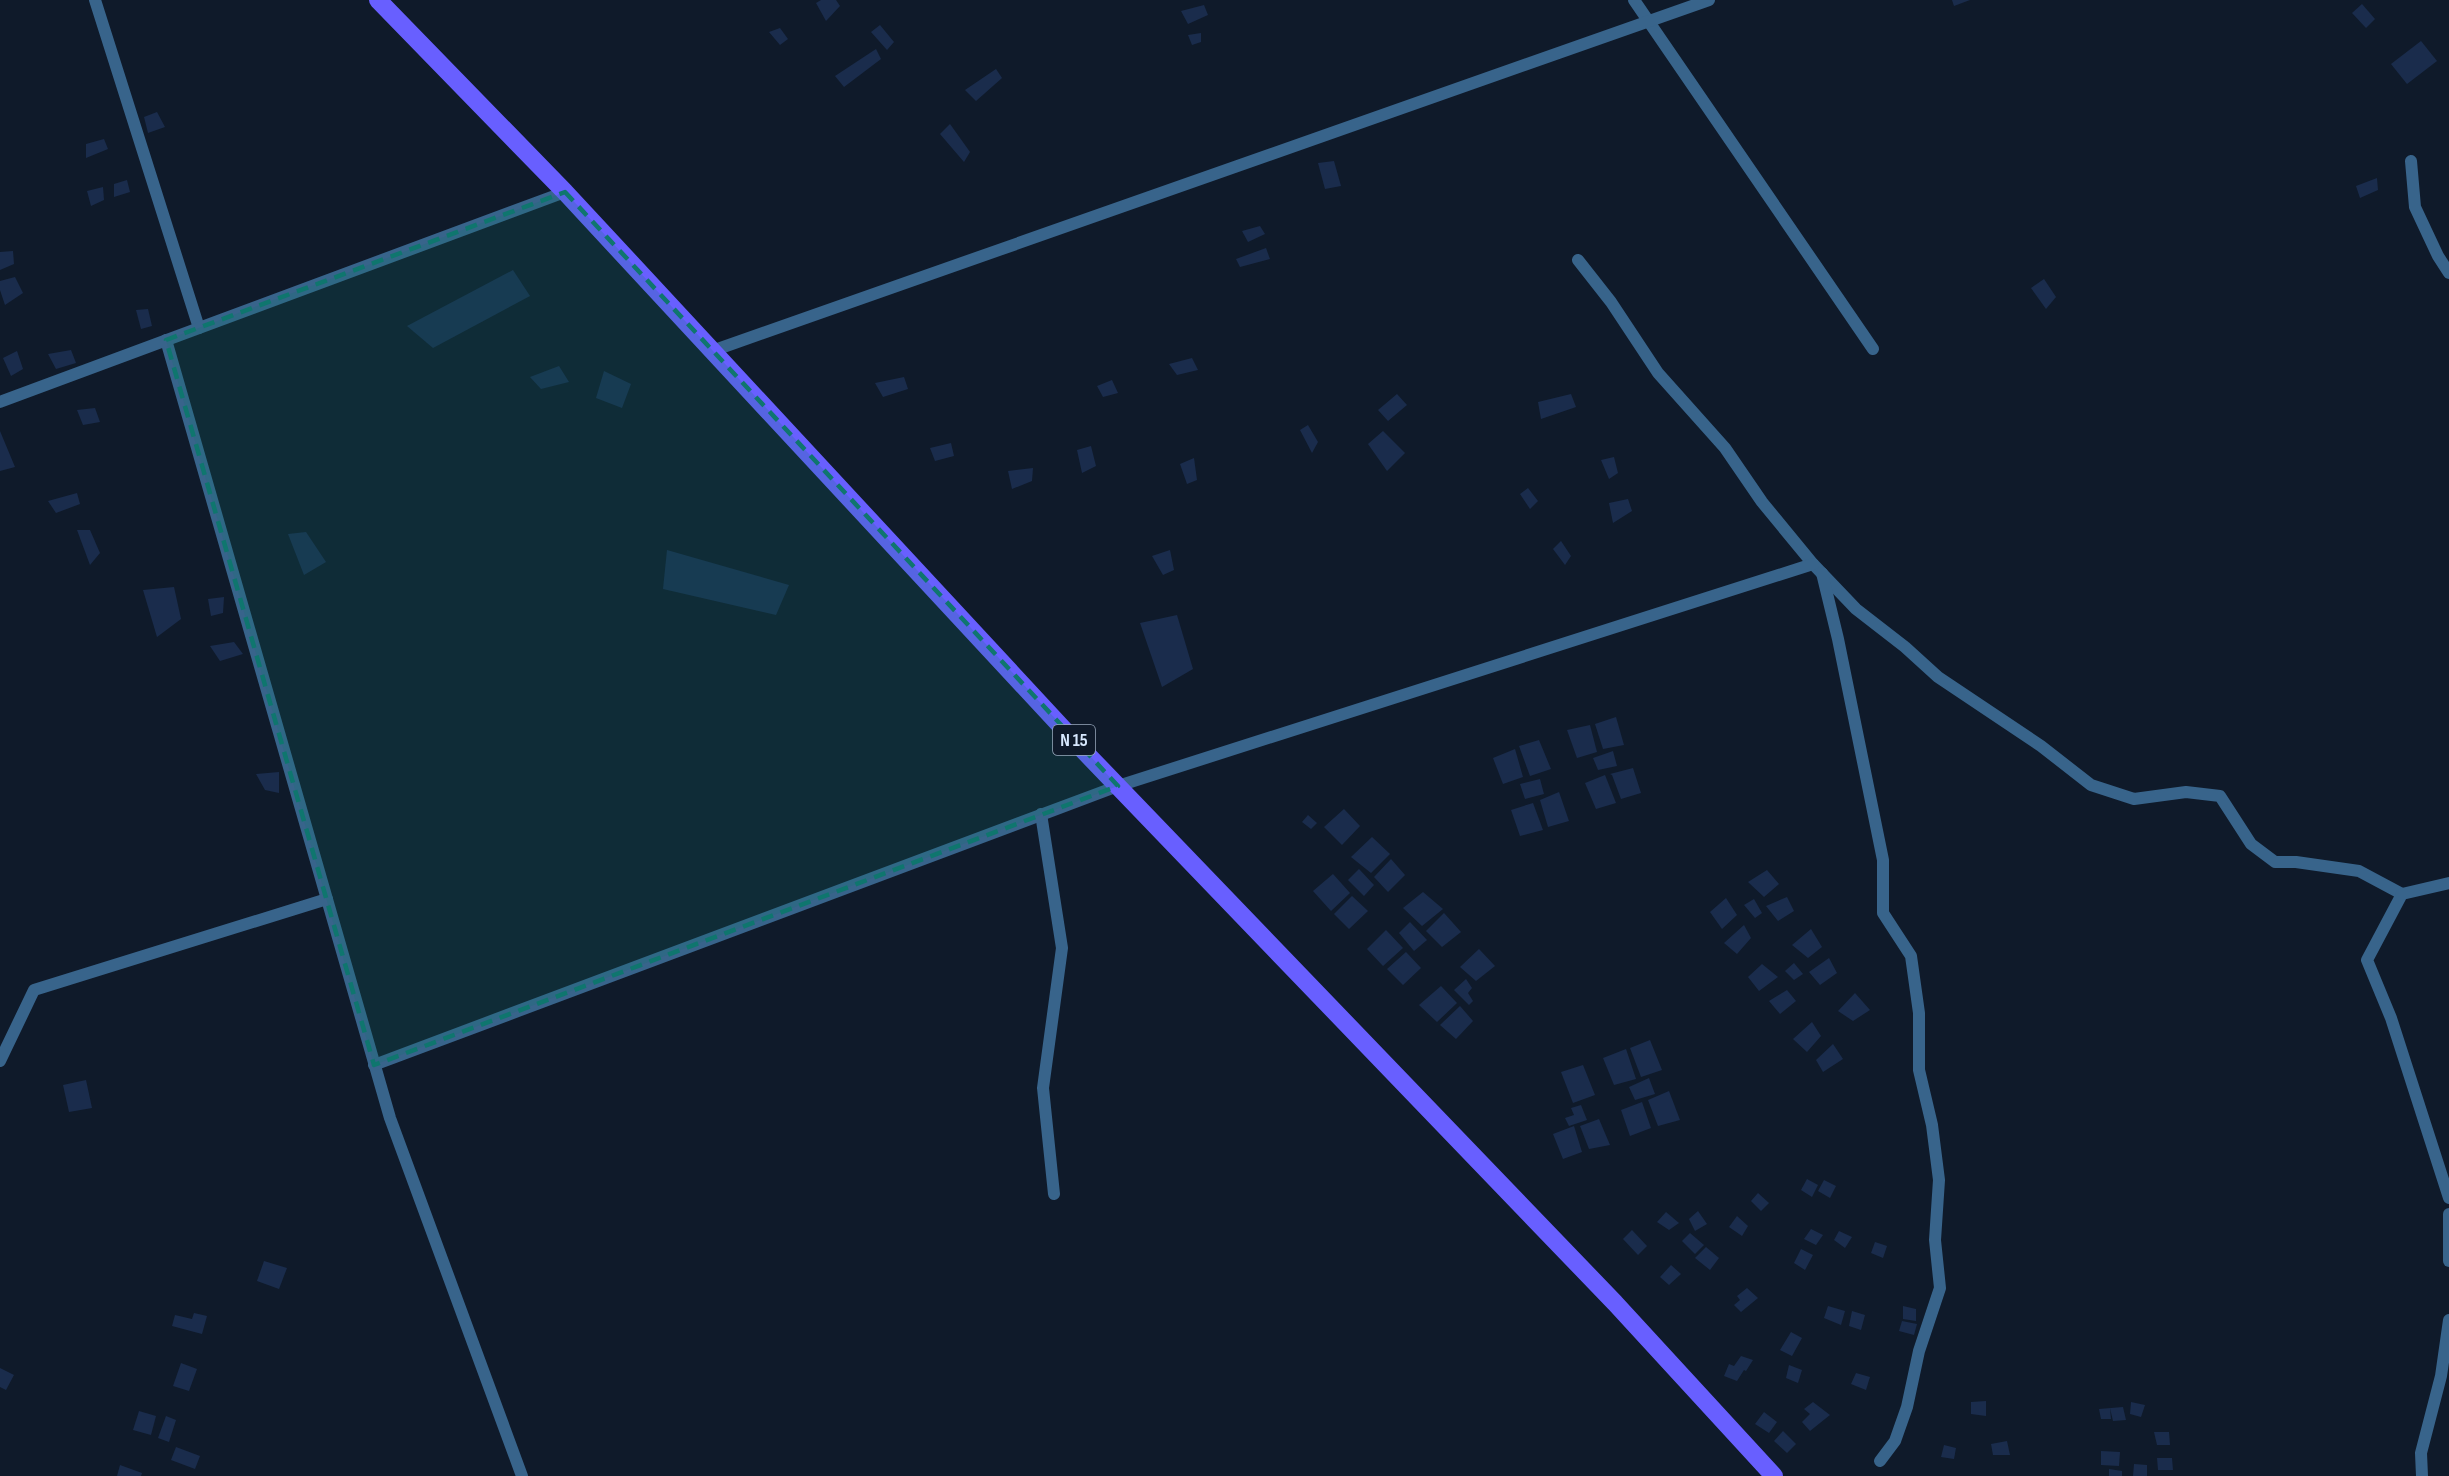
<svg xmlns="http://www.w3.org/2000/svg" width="2449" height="1476" font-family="'Sofia Sans Condensed',sans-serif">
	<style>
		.building { fill: #1a2c4c }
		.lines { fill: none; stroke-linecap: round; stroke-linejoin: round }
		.minor { stroke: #38648b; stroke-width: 12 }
		.primary { stroke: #685fff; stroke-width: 18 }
		.marked { fill: #0f766e; fill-opacity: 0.2; stroke: #0f766e; stroke-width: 4.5; stroke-dasharray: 12 8; stroke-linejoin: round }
		.labels { text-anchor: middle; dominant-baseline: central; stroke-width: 5; stroke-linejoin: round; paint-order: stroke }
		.shield { fill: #0f1a2a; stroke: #9cabbf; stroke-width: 1.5 }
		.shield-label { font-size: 18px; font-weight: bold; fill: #d8e9ff }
	</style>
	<rect width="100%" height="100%" fill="#0f1a2a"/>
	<g class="building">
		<polygon points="821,0 836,0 840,6 826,21 816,3"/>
		<polygon points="1952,0 1970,0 1954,6"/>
		<polygon points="2362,4 2375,19 2366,28 2352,13"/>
		<polygon points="1204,5 1208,15 1188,24 1181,11"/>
		<polygon points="880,25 894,42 887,50 871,32"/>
		<polygon points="780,28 788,39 780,45 769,32"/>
		<polygon points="1201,33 1201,42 1192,45 1188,35"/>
		<polygon points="2421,41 2437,61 2407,84 2391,64"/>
		<polygon points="876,49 881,59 844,87 835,76"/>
		<polygon points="996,69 1002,78 976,101 965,90"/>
		<polygon points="157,112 165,127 148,133 144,117"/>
		<polygon points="950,124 970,152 964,162 940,134"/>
		<polygon points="104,139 108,149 86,158 86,144"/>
		<polygon points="1334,161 1341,186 1325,189 1318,163"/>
		<polygon points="2377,178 2378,190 2360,198 2356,186"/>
		<polygon points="127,180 130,192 114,197 114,184"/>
		<polygon points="103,187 104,200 91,206 87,191"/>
		<polygon points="1260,226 1265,234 1248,242 1242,231"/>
		<polygon points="1266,248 1270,259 1240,267 1236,259"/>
		<polygon points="13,251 14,264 0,270 0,252"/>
		<polygon points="513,270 530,296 433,348 407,326"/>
		<polygon points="15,277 23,293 5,305 0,290 0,281"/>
		<polygon points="2044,279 2056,297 2046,309 2031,288"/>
		<polygon points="148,309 152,326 141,329 136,310"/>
		<polygon points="71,350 76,363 56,369 48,354"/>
		<polygon points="17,351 23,369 11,376 3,358"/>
		<polygon points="1192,358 1198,370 1177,375 1169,364"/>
		<polygon points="559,366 569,382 541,389 530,377"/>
		<polygon points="604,371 631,384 622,408 596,398"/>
		<polygon points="904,377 908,389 883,397 875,383"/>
		<polygon points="1112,380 1118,393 1103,397 1097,386"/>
		<polygon points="1397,394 1407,405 1388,421 1378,410"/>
		<polygon points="1571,394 1576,407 1541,419 1538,402"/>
		<polygon points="95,408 100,422 83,425 77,410"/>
		<polygon points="1308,425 1318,442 1312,453 1300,430"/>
		<polygon points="0,431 15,467 0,471"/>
		<polygon points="1383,431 1405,453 1387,471 1368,444"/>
		<polygon points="951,443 954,456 935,461 930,448"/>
		<polygon points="1091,446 1096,466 1082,473 1077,450"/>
		<polygon points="1614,457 1618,473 1609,479 1601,460"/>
		<polygon points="1194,458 1197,480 1187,484 1180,464"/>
		<polygon points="1033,468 1032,481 1012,489 1008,471"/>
		<polygon points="1528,488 1538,501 1530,509 1520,494"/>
		<polygon points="77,493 80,504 56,513 48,501"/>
		<polygon points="1628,499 1632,511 1613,523 1609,503"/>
		<polygon points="77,530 90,530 100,553 90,565"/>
		<polygon points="306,532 326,562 304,575 288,534"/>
		<polygon points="1561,541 1571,556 1565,565 1553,549"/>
		<polygon points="667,550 789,585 776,615 663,589"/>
		<polygon points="1170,550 1174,570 1163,575 1152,556"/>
		<polygon points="174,587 181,619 157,637 143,590"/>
		<polygon points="224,597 223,613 211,616 208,599"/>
		<polygon points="1177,615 1193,669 1162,687 1140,623"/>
		<polygon points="234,642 243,654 220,661 210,646"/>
		<polygon points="1616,717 1624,745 1603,749 1595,724"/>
		<polygon points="1590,725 1597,752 1577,758 1567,730"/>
		<polygon points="1539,740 1551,769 1530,776 1519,746"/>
		<polygon points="1515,749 1523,777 1503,784 1493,758"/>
		<polygon points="1613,751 1617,766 1598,770 1593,758"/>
		<polygon points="1633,768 1641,793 1621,799 1612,775 1610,774"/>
		<polygon points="279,772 279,793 265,790 256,774"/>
		<polygon points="1605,775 1616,803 1596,809 1585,783"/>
		<polygon points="1540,779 1544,794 1525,799 1520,784"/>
		<polygon points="1559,792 1569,821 1548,827 1540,800"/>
		<polygon points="1533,803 1543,830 1520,836 1511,810"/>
		<polygon points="1344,809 1360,826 1342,845 1324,827"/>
		<polygon points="1308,815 1317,823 1311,829 1302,822"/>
		<polygon points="1372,837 1390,854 1371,873 1351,857"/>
		<polygon points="1391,859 1405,875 1388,892 1374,877"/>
		<polygon points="1359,869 1374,885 1364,896 1348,880"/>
		<polygon points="1767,870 1779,884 1764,897 1748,882"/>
		<polygon points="1333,874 1350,893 1331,911 1313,891"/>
		<polygon points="1423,892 1443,909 1422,926 1403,908"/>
		<polygon points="1352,896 1368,911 1349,929 1334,914"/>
		<polygon points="1787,897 1794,911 1778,921 1766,906"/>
		<polygon points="1726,898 1737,915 1722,929 1710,912"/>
		<polygon points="1754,899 1762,913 1755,918 1744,905"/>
		<polygon points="1444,913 1461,932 1442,947 1426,931"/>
		<polygon points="1410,922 1427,940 1414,951 1399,933"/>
		<polygon points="1744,925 1751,938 1737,954 1724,943"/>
		<polygon points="1811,929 1822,947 1808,958 1792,945"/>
		<polygon points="1386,930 1403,948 1383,966 1367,949"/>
		<polygon points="1479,949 1495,966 1476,981 1460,967"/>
		<polygon points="1406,952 1421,968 1403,985 1387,969"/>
		<polygon points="1829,958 1837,973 1820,985 1809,972"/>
		<polygon points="1794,963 1803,974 1794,980 1785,971"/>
		<polygon points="1762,964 1778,977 1759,991 1748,977"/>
		<polygon points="1466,979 1472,988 1468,993 1473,1001 1469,1005 1454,990"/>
		<polygon points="1441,986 1457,1003 1437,1022 1419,1005"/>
		<polygon points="1787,990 1796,1001 1780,1014 1769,1001"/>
		<polygon points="1855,993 1870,1010 1853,1021 1838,1011"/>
		<polygon points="1460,1006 1473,1021 1456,1039 1440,1025"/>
		<polygon points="1812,1022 1821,1036 1807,1052 1793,1039"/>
		<polygon points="1650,1040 1662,1070 1641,1077 1630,1048"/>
		<polygon points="1833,1044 1843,1059 1823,1072 1816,1060"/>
		<polygon points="1626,1049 1636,1079 1614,1085 1603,1058"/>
		<polygon points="1583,1065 1595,1095 1573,1103 1561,1072"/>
		<polygon points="1649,1078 1655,1094 1635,1100 1629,1087"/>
		<polygon points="86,1080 92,1108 69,1112 63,1085"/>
		<polygon points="1669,1091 1680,1120 1658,1126 1648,1100"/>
		<polygon points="1642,1102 1651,1128 1630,1136 1621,1110"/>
		<polygon points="1581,1105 1587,1120 1569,1126 1565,1118 1574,1115 1571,1108"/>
		<polygon points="1599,1119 1610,1145 1589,1149 1580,1126"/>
		<polygon points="1574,1126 1582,1152 1563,1159 1553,1134"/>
		<polygon points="1807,1179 1818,1185 1812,1197 1801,1190"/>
		<polygon points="1824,1180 1836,1186 1830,1198 1818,1191"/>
		<polygon points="1758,1193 1769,1203 1761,1211 1751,1201"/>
		<polygon points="1698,1211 1707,1224 1695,1231 1689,1219"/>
		<polygon points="1666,1212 1679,1223 1669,1230 1657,1222"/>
		<polygon points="1737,1216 1748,1226 1742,1236 1729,1227"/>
		<polygon points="1811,1229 1823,1235 1816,1245 1804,1239"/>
		<polygon points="1632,1230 1647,1246 1638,1255 1623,1239"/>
		<polygon points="1839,1231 1852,1237 1845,1248 1834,1240"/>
		<polygon points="1690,1233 1704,1245 1695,1254 1682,1241"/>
		<polygon points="1875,1242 1887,1246 1883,1258 1871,1253"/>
		<polygon points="1706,1247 1719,1258 1710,1270 1695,1258"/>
		<polygon points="1801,1249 1813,1255 1805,1270 1794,1263"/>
		<polygon points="264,1261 287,1268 279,1289 257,1281"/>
		<polygon points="1671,1265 1681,1274 1669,1285 1660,1277"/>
		<polygon points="1747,1288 1758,1298 1741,1312 1734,1305 1740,1300 1737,1296"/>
		<polygon points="1828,1306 1845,1311 1841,1325 1824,1318"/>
		<polygon points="1903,1306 1916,1309 1916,1321 1903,1319"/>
		<polygon points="1852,1311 1865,1315 1861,1330 1849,1326"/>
		<polygon points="194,1313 207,1316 202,1334 172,1326 175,1315 192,1319"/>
		<polygon points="1902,1321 1917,1324 1914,1335 1899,1331"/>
		<polygon points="1791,1332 1802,1338 1792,1356 1780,1350"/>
		<polygon points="1741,1356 1753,1360 1746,1371 1744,1370 1737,1381 1724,1376 1729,1364 1734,1366"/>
		<polygon points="181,1363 197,1369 189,1391 173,1386"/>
		<polygon points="1789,1365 1802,1370 1798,1383 1786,1378"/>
		<polygon points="0,1368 14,1375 6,1390 0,1387"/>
		<polygon points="1856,1373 1870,1377 1866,1390 1851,1384"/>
		<polygon points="1986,1401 1986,1416 1971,1414 1971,1402"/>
		<polygon points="1813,1402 1830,1415 1810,1431 1802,1422 1810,1414 1804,1409"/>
		<polygon points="2131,1402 2145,1405 2141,1417 2130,1414"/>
		<polygon points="2123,1407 2126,1420 2113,1421 2110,1408 2111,1419 2101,1419 2099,1409"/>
		<polygon points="139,1411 156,1416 151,1435 133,1430"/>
		<polygon points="1764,1412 1777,1422 1769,1433 1755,1424"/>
		<polygon points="166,1416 176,1420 169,1442 158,1438"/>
		<polygon points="1783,1431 1796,1444 1787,1453 1774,1441"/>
		<polygon points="2154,1432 2169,1432 2170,1445 2157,1445"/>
		<polygon points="2007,1441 2010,1455 1993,1455 1991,1444"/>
		<polygon points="1944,1445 1956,1448 1954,1459 1941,1457"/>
		<polygon points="176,1447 200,1456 195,1469 171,1460"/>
		<polygon points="2101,1451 2120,1452 2119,1466 2101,1465"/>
		<polygon points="2157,1458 2172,1458 2173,1470 2158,1470"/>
		<polygon points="2134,1464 2147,1465 2147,1476 2133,1476"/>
		<polygon points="120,1465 142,1473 141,1476 117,1476"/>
		<polygon points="2109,1469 2122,1471 2122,1476 2109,1476"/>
	</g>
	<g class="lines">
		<g class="minor">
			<polyline points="95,0 199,328"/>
			<polyline points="1634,0 1873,349"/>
			<polyline points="2411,161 2415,207 2438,256 2449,273"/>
			<polyline points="1578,260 1611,302 1658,373 1725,448 1762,502 1813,564 1856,609 1905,647 1938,677 2041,746 2091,785 2134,799 2186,792 2220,796 2251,844 2275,862 2296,862 2359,871 2402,894"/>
			<polyline points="166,340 390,1118 522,1476"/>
			<polyline points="712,351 1709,0"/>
			<polyline points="0,402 565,192"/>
			<polyline points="1822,573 1838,639 1883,860 1883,913 1911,956 1919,1013 1919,1070 1932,1125 1939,1180 1935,1240 1940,1288 1919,1351 1907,1407 1895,1441 1880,1461"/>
			<polyline points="1041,814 1062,948 1043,1088 1054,1194"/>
			<polyline points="2449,883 2402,894 2367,960 2391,1018 2449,1198"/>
			<polyline points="0,1061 34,990 327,899"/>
			<polyline points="374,1065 1118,786 1813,564"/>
			<polyline points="2449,1214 2449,1261"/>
			<polyline points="2422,1476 2421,1453 2441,1376 2449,1320"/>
		</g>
		<polyline class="primary" points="378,0 565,192 1082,749 1615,1303 1774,1476"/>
	</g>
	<path class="marked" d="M 565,192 L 1118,786 L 374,1065 L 166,340 Z"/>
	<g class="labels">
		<rect class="shield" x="1053" y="725" width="42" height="30" rx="4.5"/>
		<g class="shield-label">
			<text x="1074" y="740">N 15</text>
		</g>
	</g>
</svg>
